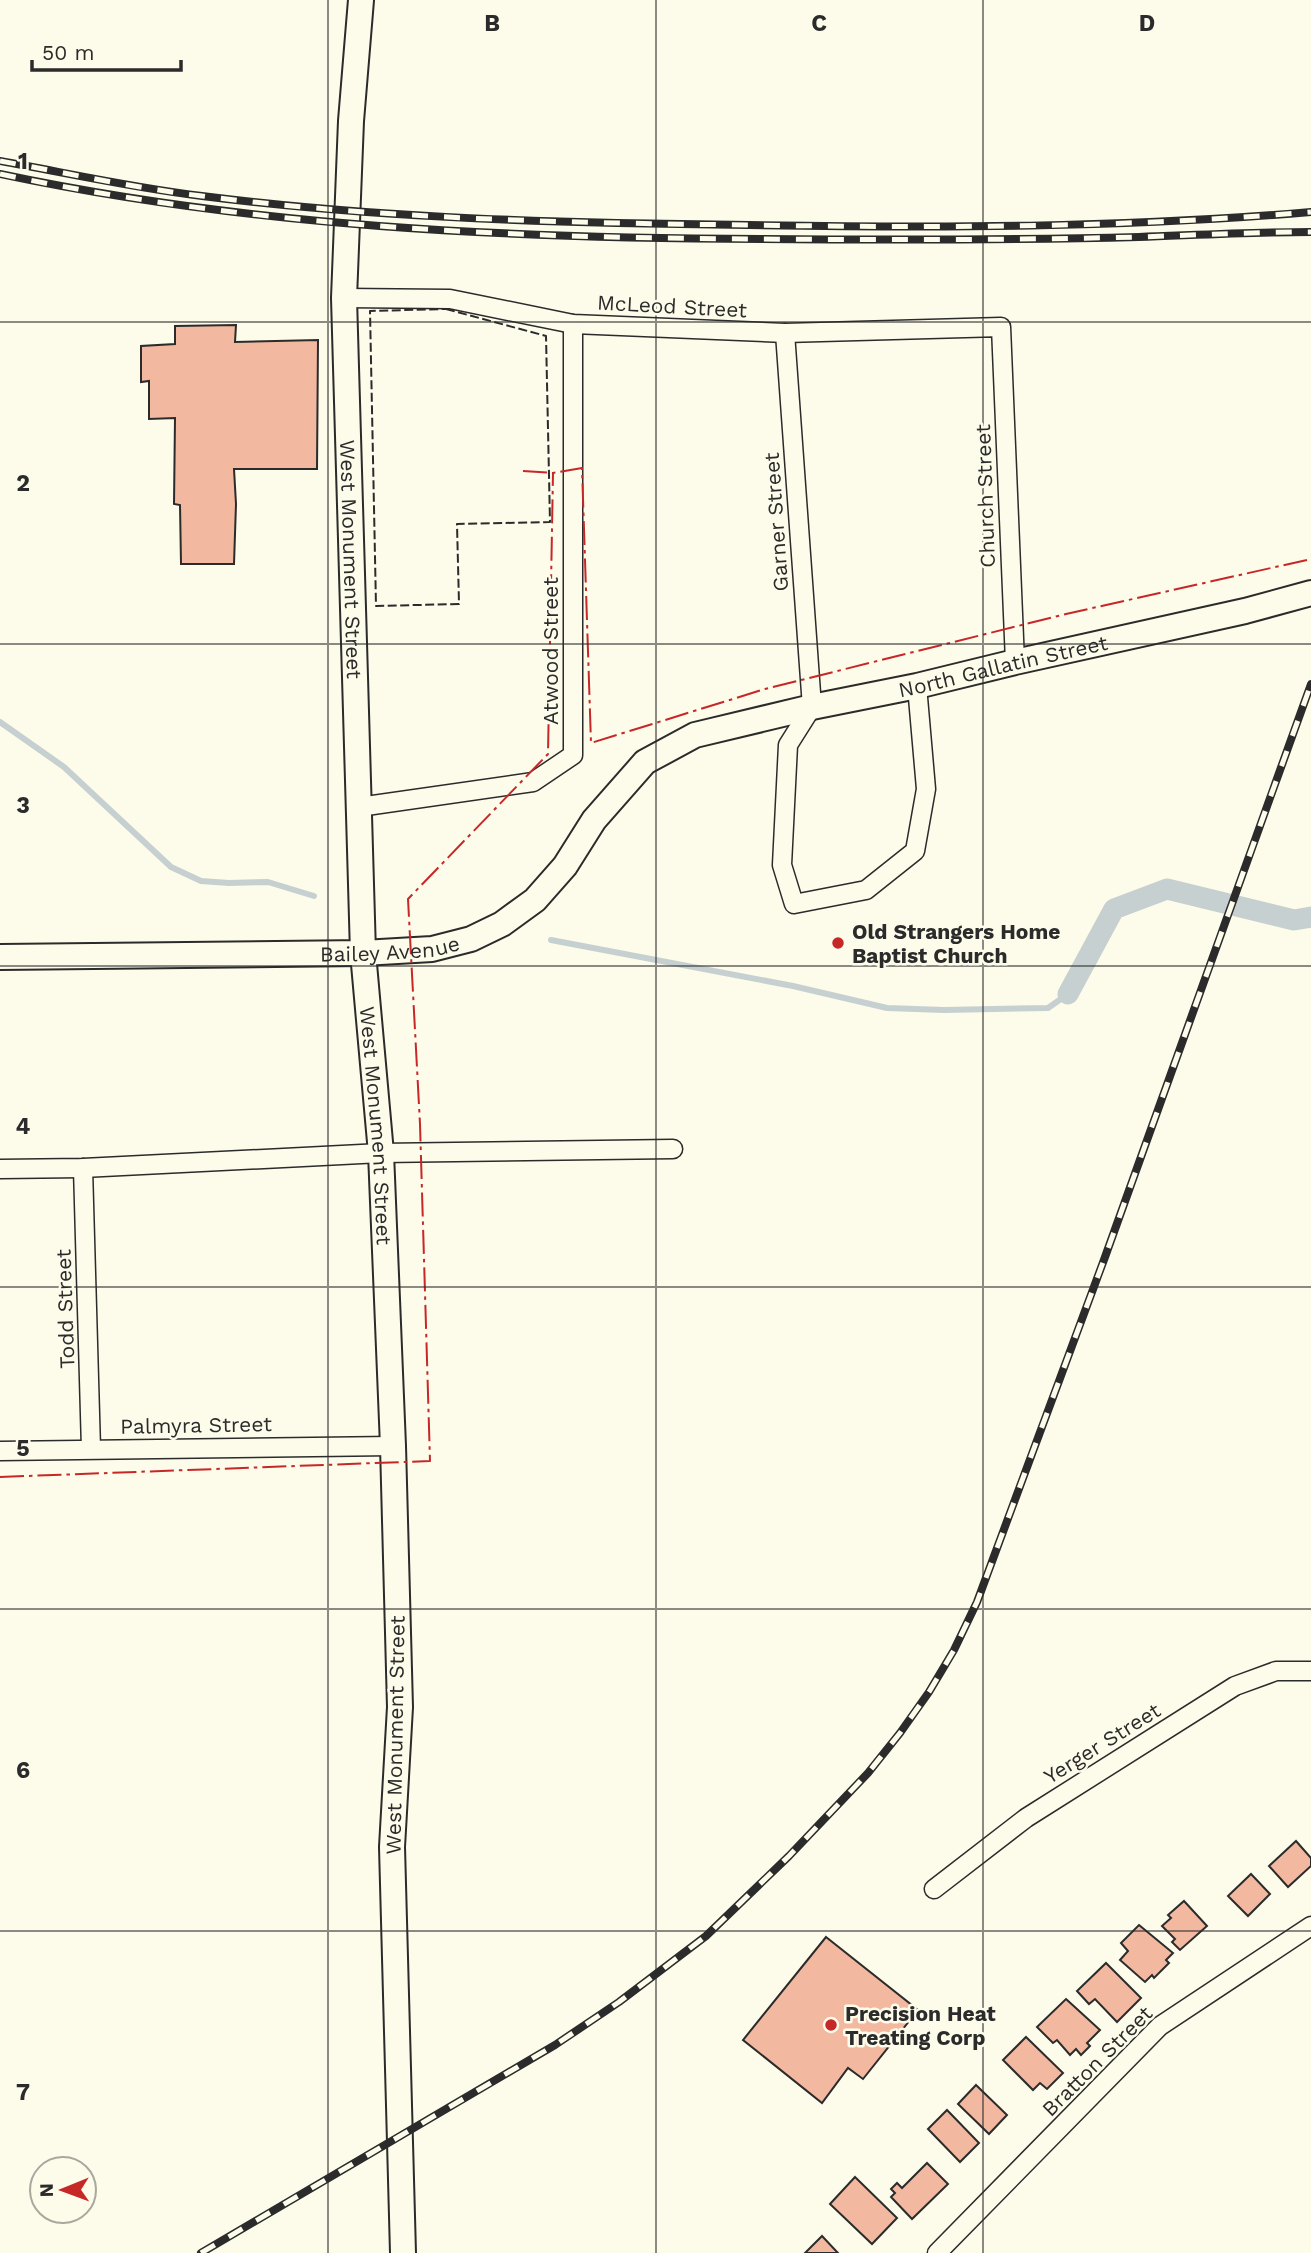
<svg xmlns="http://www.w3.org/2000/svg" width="1311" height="2253" font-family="'Work Sans',sans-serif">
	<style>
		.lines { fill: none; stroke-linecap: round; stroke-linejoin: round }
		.stream { stroke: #c7d0d0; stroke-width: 6 }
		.canal { stroke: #c7d0d0; stroke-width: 21 }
		.building { fill: #f2b8a0; stroke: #2b2b2b; stroke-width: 2 }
		.street-casing { stroke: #2b2b2b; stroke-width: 21 }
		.secondary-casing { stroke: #2b2b2b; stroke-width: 28 }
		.street { stroke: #fdfbea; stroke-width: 18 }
		.secondary { stroke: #fdfbea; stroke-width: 24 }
		.rail-casing { stroke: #2b2b2b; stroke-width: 8 }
		.rail { stroke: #fdfbea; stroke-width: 5; stroke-dasharray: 16; stroke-linecap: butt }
		.fence { stroke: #2b2b2b; stroke-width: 2; stroke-dasharray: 9 3.5; stroke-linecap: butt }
		.power { stroke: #c62828; stroke-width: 2; stroke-dasharray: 24 5 3.5 5; stroke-linecap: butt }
		.grid { fill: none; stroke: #2b2b2b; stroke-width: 2; stroke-opacity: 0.55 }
		.poi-dot { fill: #c62828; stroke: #fdfbea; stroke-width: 2.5 }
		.labels { text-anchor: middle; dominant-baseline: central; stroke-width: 5; stroke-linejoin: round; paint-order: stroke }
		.street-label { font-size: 21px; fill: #2b2b2b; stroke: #fdfbea }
		.poi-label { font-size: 21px; font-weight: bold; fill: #2b2b2b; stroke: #fdfbea; text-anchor: start }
		.grid-label { font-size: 23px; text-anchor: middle; font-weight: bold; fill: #2b2b2b; stroke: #fdfbea; stroke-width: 5; stroke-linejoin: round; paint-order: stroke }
	</style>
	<rect width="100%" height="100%" fill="#fdfbea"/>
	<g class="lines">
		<g class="stream">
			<polyline points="0,722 64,767 171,867 201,881 229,883 268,882 314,896"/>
			<polyline points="551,940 793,986 887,1008 944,1010 1048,1008 1068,994"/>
		</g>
		<polyline class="canal" points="1068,994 1114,909 1167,889 1294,920 1311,917"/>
	</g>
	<g class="building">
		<polygon points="236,325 235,342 318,340 317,469 234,469 236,504 234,564 181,564 180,505 174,504 175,418 149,419 149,381 141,382 141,346 175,344 175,326"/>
		<polygon points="1296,1841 1311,1858 1311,1866 1288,1887 1269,1866"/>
		<polygon points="1251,1874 1270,1894 1248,1916 1228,1896"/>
		<polygon points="1184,1901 1207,1926 1180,1950 1172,1942 1175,1939 1162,1926 1171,1918 1168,1915"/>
		<polygon points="1139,1925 1173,1953 1166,1960 1169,1963 1154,1978 1152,1975 1145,1982 1120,1960 1128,1951 1121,1943"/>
		<polygon points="826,1937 918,2010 863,2079 848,2068 822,2103 743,2040"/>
		<polygon points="1106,1963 1141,1998 1117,2022 1095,1999 1089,2004 1077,1991"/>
		<polygon points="1066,1999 1100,2030 1087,2043 1090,2046 1081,2055 1076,2049 1070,2055 1057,2040 1053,2043 1037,2027"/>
		<polygon points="1026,2037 1063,2073 1047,2089 1040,2083 1033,2090 1003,2060"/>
		<polygon points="976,2085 1007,2115 989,2134 958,2104"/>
		<polygon points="947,2110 979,2143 960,2162 928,2129"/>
		<polygon points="927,2163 948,2184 912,2219 891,2197 895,2193 891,2189 897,2183 902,2188"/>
		<polygon points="855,2177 897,2218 872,2244 830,2204"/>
		<polygon points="822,2236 838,2253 805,2253"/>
	</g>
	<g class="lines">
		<defs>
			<g id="street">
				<polyline points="344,298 450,299 573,324 785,333 1001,327 1015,662"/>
				<polyline points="785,333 812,707 788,745 782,865 794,904 866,890 915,851 926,789 917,686"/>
				<polyline points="359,807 533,782 573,755 573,324"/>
				<polyline points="83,1168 91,1449"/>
				<polyline points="0,1169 83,1168 381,1153 673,1149"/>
				<polyline points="0,1451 393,1446"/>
				<polyline points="934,1889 1026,1818 1235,1686 1276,1671 1311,1671"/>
				<polyline points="937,2253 1160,2026 1311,1926"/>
			</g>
			<g id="secondary">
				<path id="s1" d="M 361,0 L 351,121 L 344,298 L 363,953 L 381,1153 L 393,1446 L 400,1707 L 392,1847 L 403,2253"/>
				<path id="s2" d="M 0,957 L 363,953 L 432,949 L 471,939 L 502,924 L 535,900 L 565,866 L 594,820 L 645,762 L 695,735 L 812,707 L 917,686 L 1015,662 L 1245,611 L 1311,593"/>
			</g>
		</defs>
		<use href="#street" class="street-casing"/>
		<use href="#secondary" class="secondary-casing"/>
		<use href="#street" class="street"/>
		<use href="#secondary" class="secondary"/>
		<defs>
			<g id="rail">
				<path d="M 0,161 C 67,173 134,188 202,196 C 384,219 566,223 749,225 C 937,228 1124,228 1311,212"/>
				<path d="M 0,174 C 251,227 507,238 762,239 C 888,240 1014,240 1139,237 C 1197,235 1254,232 1311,232"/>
				<polyline points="201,2253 555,2045 619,2002 706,1936 789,1856 868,1773 900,1733 929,1692 954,1650 977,1602 1105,1257 1311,684"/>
			</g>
		</defs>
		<use href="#rail" class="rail-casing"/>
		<use href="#rail" class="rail"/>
		<polygon class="fence" points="446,309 546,336 550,522 457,524 459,604 376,606 370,311"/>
		<g class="power">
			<polyline points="523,471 553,473 582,468 591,743 765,689 1066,614 1311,559"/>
			<polyline points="0,1477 430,1461 420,1124 408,899 548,754 553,473"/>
		</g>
	</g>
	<path class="grid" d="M 328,0 L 328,2253M 656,0 L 656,2253M 983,0 L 983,2253M 0,322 L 1311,322M 0,644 L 1311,644M 0,966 L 1311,966M 0,1287 L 1311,1287M 0,1609 L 1311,1609M 0,1931 L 1311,1931"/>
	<g class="poi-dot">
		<circle cx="838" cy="943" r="7"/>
		<circle cx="831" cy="2025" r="7"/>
	</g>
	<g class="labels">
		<g class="street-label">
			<text transform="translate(672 306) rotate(3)">McLeod Street</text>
			<text transform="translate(985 496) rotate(-92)">Church Street</text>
			<text transform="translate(776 522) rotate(-94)">Garner Street</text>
			<text stroke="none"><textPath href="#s1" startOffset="560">West Monument Street</textPath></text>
			<text transform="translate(550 651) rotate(-90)">Atwood Street</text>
			<text stroke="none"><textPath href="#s2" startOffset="1097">North Gallatin Street</textPath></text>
			<text stroke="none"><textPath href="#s2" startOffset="390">Bailey Avenue</textPath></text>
			<text stroke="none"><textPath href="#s1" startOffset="1127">West Monument Street</textPath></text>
			<text transform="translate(65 1309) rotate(-92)">Todd Street</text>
			<text transform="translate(196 1425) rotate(-1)">Palmyra Street</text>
			<text transform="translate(395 1735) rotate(-89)">West Monument Street</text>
			<text transform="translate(1102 1743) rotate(-32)">Yerger Street</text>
			<text transform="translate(1097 2061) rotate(-45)">Bratton Street</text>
		</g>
		<g class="poi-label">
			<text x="852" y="931">Old Strangers Home<tspan x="852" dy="24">Baptist Church</tspan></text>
			<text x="845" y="2013">Precision Heat<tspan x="845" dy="24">Treating Corp</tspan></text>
		</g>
	</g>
	<g class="grid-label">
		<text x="492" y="31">B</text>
		<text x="819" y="31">C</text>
		<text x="1147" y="31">D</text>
		<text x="23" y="169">1</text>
		<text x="23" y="491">2</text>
		<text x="23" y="813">3</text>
		<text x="23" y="1134">4</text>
		<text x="23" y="1456">5</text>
		<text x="23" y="1778">6</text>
		<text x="23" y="2100">7</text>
	</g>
	<g transform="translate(63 2190) rotate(269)"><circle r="33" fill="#fdfbea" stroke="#a9a89e" stroke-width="2"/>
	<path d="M0-5L12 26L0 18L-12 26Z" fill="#c62828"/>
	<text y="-10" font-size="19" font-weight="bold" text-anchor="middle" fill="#2b2b2b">N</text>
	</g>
	<path d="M32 60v10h149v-10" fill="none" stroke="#2b2b2b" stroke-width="3.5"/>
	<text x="42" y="60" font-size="21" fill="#2b2b2b" stroke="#fdfbea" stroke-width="5" paint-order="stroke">50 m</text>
</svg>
